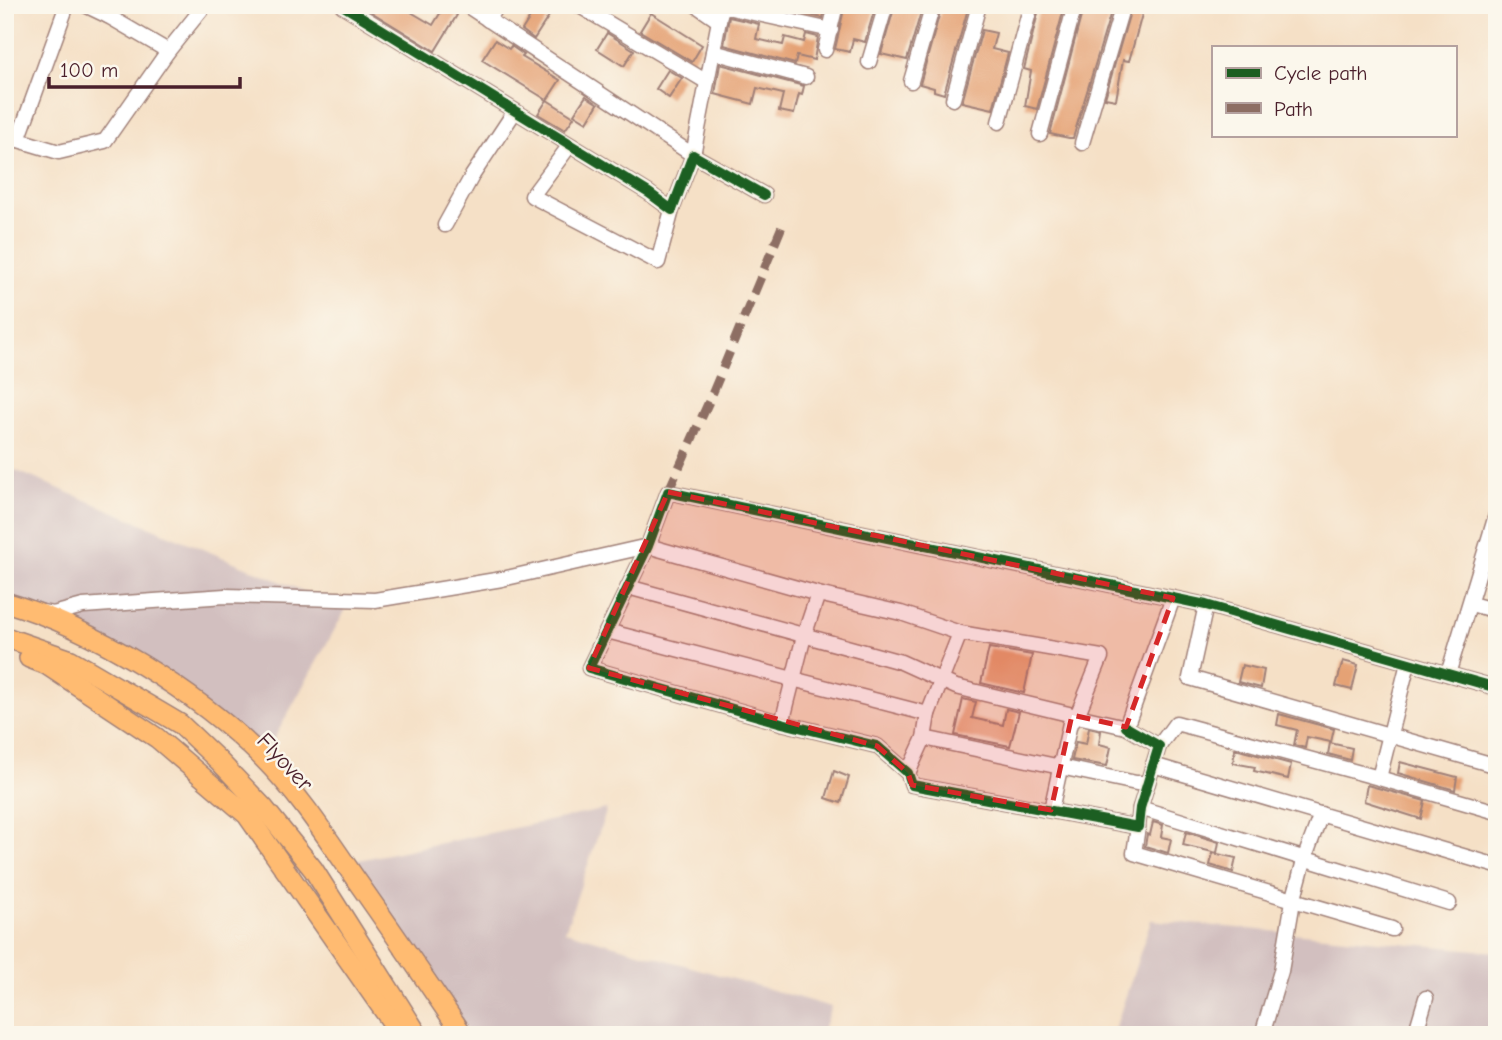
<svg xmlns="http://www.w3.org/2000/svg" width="1502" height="1040" font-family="'Comic Neue',sans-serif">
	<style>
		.industrial { fill: #d2bfbf }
		.building { fill: #e5a275 }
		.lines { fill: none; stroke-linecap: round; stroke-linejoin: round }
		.minor-casing { stroke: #a08078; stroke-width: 17 }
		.highway-casing { stroke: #a08078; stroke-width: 22 }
		.minor { stroke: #fff; stroke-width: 14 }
		.highway { stroke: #ffbb71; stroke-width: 19 }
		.quiet { stroke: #8d6e63; stroke-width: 9; stroke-dasharray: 18 9; stroke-linecap: butt }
		.cycleway-casing { stroke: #fbf7ec; stroke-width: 15 }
		.cycleway { stroke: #1b5e20; stroke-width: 10 }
		.marked { fill: #d62828; fill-opacity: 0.2; stroke: #d62828; stroke-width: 5; stroke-dasharray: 14 9; stroke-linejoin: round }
		.labels { text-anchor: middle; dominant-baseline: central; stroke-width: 5; stroke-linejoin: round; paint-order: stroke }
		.street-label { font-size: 23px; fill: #4a1f2b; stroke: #fbf7ec }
	</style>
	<rect width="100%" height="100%" fill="#fbf7ec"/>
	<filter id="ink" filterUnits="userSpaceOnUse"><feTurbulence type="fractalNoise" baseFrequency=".0143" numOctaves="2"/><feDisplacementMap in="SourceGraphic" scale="14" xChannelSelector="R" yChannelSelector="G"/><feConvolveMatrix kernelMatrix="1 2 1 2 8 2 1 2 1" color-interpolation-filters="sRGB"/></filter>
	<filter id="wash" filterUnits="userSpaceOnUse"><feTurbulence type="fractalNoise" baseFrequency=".00686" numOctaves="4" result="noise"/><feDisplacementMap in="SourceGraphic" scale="28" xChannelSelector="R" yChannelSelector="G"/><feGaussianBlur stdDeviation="1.57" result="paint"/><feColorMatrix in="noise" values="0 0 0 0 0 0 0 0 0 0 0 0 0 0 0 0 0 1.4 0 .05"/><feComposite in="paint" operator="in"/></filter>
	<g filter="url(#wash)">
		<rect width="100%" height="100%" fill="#f5e0c6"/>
		<g class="industrial">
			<polygon points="5,466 346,609 260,764 128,665 115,647 5,612"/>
			<polygon points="607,809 565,931 831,1007 821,1035 470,1035 354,861"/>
			<polygon points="1151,920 1497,952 1497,1035 1113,1035"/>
		</g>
		<g id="blocks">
			<g class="building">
				<polygon points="371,5 399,5 433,25 444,7 457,15 435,51 368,10"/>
				<polygon points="538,5 556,5 534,39 522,30"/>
				<polygon points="764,5 826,5 823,18"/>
				<polygon points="845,5 875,8 865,42 853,39 850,52 835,49"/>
				<polygon points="895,5 923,5 907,60 881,54"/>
				<polygon points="942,5 969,5 944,94 934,91 934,88 920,84"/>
				<polygon points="1040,5 1065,5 1037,109 1025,106 1031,71 1024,69"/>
				<polygon points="1084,5 1113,5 1073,138 1069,138 1050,134"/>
				<polygon points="1132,5 1144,7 1129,61 1123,60 1116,100 1105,98"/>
				<polygon points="651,13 702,45 692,62 640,31"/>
				<polygon points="729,17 759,24 756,39 783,45 785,37 804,42 806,34 818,37 814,60 797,56 795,64 724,45"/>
				<polygon points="982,30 996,33 992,49 1008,53 993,109 962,102"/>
				<polygon points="607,33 634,50 624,66 597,49"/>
				<polygon points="495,40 509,49 511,46 524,55 522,57 560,80 547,100 482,60"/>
				<polygon points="720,64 804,86 802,95 799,94 794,114 779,111 783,94 757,88 753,104 715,94"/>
				<polygon points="668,70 682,78 669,98 656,89"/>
				<polygon points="586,96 598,104 587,122 574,114"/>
				<polygon points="547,100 574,117 565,130 538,114"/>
				<polygon points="989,648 1032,655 1024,693 981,683"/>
				<polygon points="1343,661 1358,665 1352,690 1336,686"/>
				<polygon points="1242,665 1264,670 1261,688 1238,682"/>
				<polygon points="963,699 976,702 972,718 1003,725 1006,709 1019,712 1010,746 955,735"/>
				<polygon points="1279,714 1334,729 1331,742 1307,737 1305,748 1294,745 1297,730 1277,725"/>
				<polygon points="1089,728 1101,731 1099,744 1111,747 1107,766 1072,760 1076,742 1086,744"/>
				<polygon points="1330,743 1352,748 1350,760 1328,754"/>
				<polygon points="1235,749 1291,764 1288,779 1254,771 1255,767 1233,763"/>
				<polygon points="1400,762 1457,777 1455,790 1398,773"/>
				<polygon points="834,771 849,777 841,803 826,798"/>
				<polygon points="1367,785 1425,801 1421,819 1364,801"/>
				<polygon points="1153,822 1163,825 1161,837 1171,839 1168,853 1145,846 1147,834 1150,835"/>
				<polygon points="1186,832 1219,842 1217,853 1183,845"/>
				<polygon points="1213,853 1236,858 1233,872 1210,865"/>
			</g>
		</g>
	</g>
	<g filter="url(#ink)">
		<use href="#blocks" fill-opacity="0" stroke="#a08078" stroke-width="2"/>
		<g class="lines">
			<defs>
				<g id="minor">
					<polyline points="85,5 108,16"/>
					<polyline points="115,5 108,16 168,51"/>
					<polyline points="342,5 649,193 672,210 693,155 764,195"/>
					<polyline points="466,5 693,155 722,5"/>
					<polyline points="578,5 707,82"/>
					<polyline points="696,5 719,21"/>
					<polyline points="722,6 831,30"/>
					<polyline points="488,20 498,5"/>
					<polyline points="825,50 836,5"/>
					<polyline points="713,52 806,77"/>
					<polyline points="869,62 886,5"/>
					<polyline points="911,81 933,5"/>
					<polyline points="953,99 979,5"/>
					<polyline points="999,122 1031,5"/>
					<polyline points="1040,134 1075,5"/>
					<polyline points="5,136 59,152 105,141 168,51 205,5"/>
					<polyline points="18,140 67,5"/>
					<polyline points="1082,143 1123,5"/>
					<polyline points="570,145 532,196 658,262 672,210"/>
					<polyline points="445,225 472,176 515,111"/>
					<polyline points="628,587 901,662 956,687 1077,716 1070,723 1051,810"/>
					<polyline points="1471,604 1497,611"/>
					<polyline points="1206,605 1190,678 1497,766"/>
					<polyline points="42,612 53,614 83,606 225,596 375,600 502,579 648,546 818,594 901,613 960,633 1101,657 1077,716 1126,727 1173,598"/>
					<polyline points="607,631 928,714"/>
					<polyline points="1448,674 1497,512"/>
					<polyline points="782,723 804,636 818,594"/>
					<polyline points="1126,727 1159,746 1140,808 1138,827 912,785 908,773 877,746 782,723 589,668 648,546 668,492 1206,605 1497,688"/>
					<polyline points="924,738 1136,783 1148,783"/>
					<polyline points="1159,746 1176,723 1379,778 1497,812"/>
					<polyline points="1153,765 1497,866"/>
					<polyline points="908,773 924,738 928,714 960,633"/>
					<polyline points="1379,778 1408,663"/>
					<polyline points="1140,808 1449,903"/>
					<polyline points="1138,827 1134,853 1392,929"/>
					<polyline points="1262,1035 1281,971 1293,901 1305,857 1321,814"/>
					<polyline points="1415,1035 1426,998"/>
				</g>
				<g id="highway">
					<path d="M 5,602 C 94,628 198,693 263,758 C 299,794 328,839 357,881 C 393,932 428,983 463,1035"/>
					<polyline points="5,637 71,660 153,708 180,724 218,760 263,807 313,869 418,1035"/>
					<polyline points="29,658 47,665 157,738 247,815 401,1035"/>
				</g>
			</defs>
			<use href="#minor" class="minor-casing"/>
			<use href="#highway" class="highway-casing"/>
			<use href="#minor" class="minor"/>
			<use href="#highway" class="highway"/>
			<polyline class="quiet" points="668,492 711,397 785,219"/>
			<defs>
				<g id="cycleway">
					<polyline points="342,5 649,193 672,210 693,155 764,195"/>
					<polyline points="1126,727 1159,746 1140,808 1138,827 912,785 908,773 877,746 782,723 589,668 648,546 668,492 1206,605 1497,688"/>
				</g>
			</defs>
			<use href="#cycleway" class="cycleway-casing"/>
			<use href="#cycleway" class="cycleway"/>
		</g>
	</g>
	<path class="marked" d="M 668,492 L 1173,598 L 1126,727 L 1072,715 L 1051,810 L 912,785 L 908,773 L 877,746 L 589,668 Z"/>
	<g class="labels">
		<g class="street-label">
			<text transform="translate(285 762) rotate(47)">Flyover</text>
		</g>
	</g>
	<rect width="1502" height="1040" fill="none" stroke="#fbf7ec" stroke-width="28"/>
	<rect x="1212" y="46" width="245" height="91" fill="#fbf7ec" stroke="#b4a19f" stroke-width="2"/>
	<rect x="1226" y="68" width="35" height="10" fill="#1b5e20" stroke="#b4a19f" stroke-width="2"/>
	<text x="1274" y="80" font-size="21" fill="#4a1f2b">Cycle path</text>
	<rect x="1226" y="103" width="35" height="10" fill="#8d6e63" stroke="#b4a19f" stroke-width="2"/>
	<text x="1274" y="116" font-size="21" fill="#4a1f2b">Path</text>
	<path d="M49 77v10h191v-10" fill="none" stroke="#4a1f2b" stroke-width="3.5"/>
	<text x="60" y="77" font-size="21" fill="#4a1f2b" stroke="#fbf7ec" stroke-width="5" paint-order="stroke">100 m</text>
</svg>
